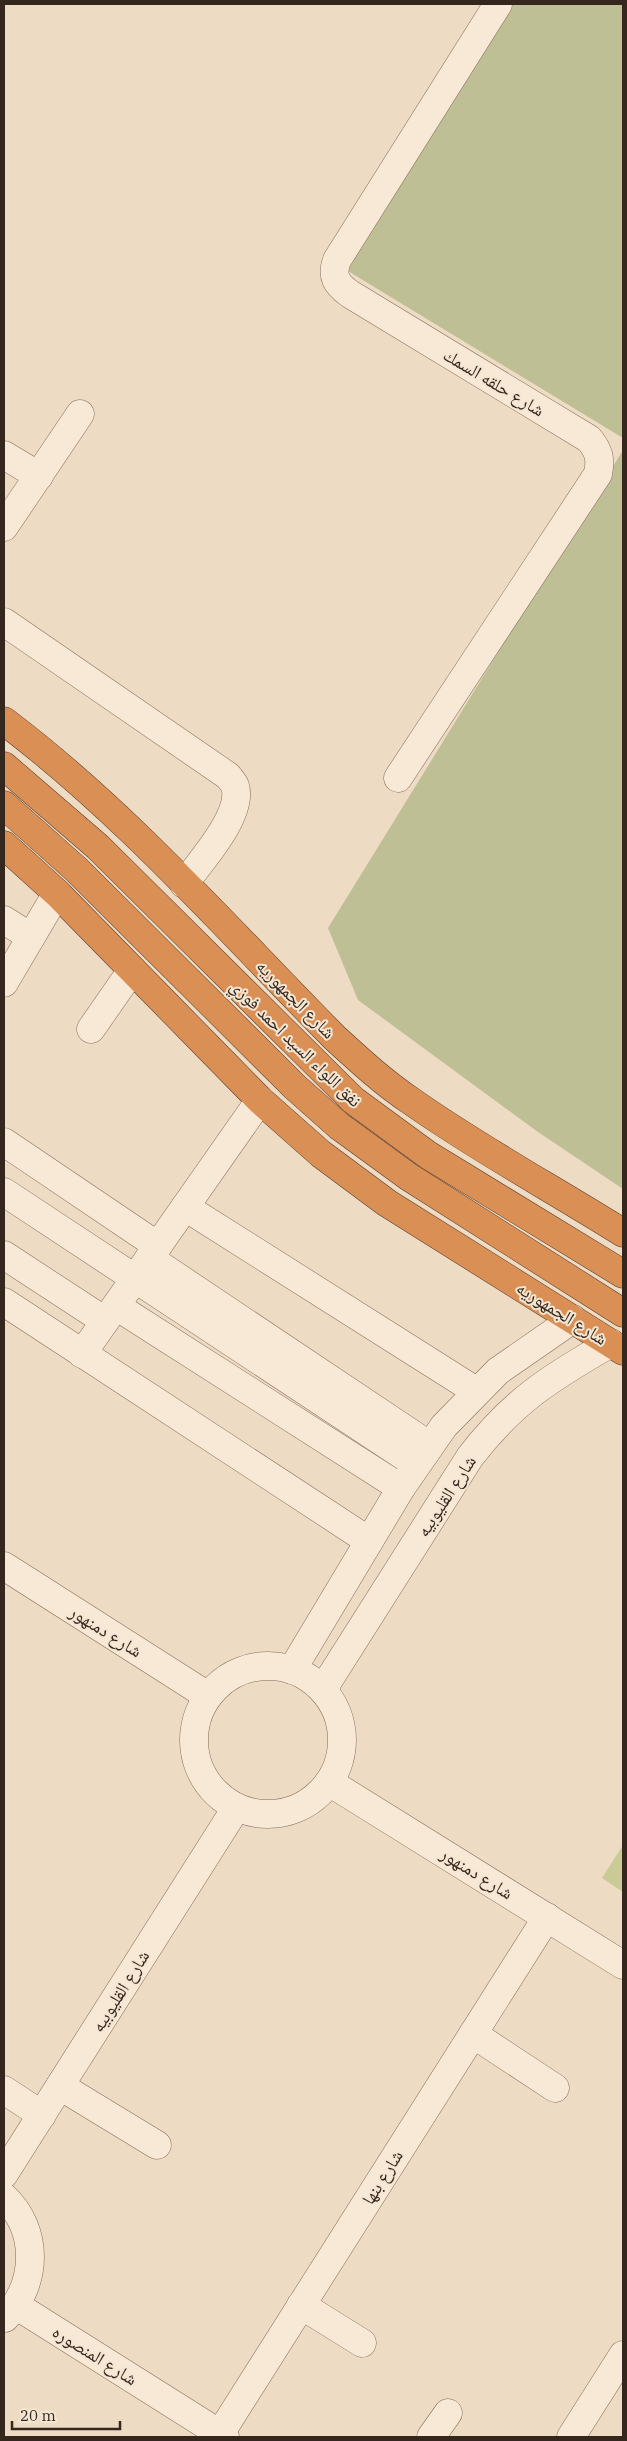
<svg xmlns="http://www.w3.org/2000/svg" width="627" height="2441" font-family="'IBM Plex Serif','Noto Naskh Arabic',serif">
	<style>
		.green { fill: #caca97 }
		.cemetery { fill: #bfbf96 }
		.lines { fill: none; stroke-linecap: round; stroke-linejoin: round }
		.minor-casing { stroke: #866c5a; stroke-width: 29 }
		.highway-casing { stroke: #543b2e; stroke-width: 29 }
		.minor { stroke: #f8e9d6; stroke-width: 28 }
		.highway { stroke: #da8f55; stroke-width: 28 }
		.labels { text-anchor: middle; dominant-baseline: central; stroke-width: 4; stroke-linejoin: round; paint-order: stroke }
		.street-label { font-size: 18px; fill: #36271e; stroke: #f4e6d2 }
	</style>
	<rect width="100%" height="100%" fill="#eddbc3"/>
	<polygon class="green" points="623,1845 623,1892 602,1878"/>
	<g class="cemetery">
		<polygon points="513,4 623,4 623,438 343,268"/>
		<polygon points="623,450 623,1189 538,1132 358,1000 328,928"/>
	</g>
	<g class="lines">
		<defs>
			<g id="minor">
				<polyline points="4,455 39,476"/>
				<polyline points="4,527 80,414"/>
				<path d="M 4,622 L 228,776 C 230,779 234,783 235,786 C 244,814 200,862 184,884"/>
				<path d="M 398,778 L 598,474 C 601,459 599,451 589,439 L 350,294 C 336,284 331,276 337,260 L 498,4"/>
				<polyline points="4,920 31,937"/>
				<polyline points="4,983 57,893"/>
				<polyline points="91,1029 132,970"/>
				<polyline points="4,1142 158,1246"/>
				<polyline points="4,1192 416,1464"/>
				<polyline points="185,1207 476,1391"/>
				<polyline points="4,1255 105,1321"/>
				<polyline points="149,1258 430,1446"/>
				<polyline points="4,1302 369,1541"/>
				<polyline points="116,1306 401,1488"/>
				<polyline points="82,1354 260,1100"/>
				<polyline points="4,1566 208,1696"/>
				<circle cx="268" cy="1740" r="74"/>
				<polyline points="292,1670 401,1488 444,1426 498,1371 573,1319"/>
				<path d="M 323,1689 L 470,1457 C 513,1401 550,1378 611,1343"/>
				<polyline points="329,1782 623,1965"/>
				<polyline points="473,2034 555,2088"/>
				<polyline points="60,2086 157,2145"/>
				<polyline points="4,2090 42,2115"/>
				<polyline points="4,2174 236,1808"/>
				<path d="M 4,2197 C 39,2230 38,2283 5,2318"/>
				<polyline points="301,2305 362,2343"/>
				<polyline points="17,2306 225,2437"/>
				<polyline points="218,2437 547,1917"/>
				<polyline points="431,2437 448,2413"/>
				<polyline points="571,2437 623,2355"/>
			</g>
			<g id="highway">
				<path d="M 4,721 C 126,813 228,930 335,1038 C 359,1060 384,1083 411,1101 C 479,1149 553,1189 623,1233"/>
				<polyline points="4,766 98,847 353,1100 428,1155 623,1274"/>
				<polyline points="4,805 77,870 295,1087 339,1126 409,1177 623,1313"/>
				<polyline points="4,845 57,893 260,1100 321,1154 387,1203 623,1351"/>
			</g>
		</defs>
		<use href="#minor" class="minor-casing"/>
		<use href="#highway" class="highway-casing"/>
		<use href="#minor" class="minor"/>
		<use href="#highway" class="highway"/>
	</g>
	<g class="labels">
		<g class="street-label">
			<text transform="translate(494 382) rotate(31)">شارع حلقه السمك</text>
			<text transform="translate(296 999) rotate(45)">شارع الجمهوريه</text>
			<text transform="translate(296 1043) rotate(44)">نفق اللواء السيد احمد فوزي</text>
			<text transform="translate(562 1313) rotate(32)">شارع الجمهوريه</text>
			<text transform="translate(446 1496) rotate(-57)">شارع القليوبيه</text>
			<text transform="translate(106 1631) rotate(32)">شارع دمنهور</text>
			<text transform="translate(477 1873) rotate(32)">شارع دمنهور</text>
			<text transform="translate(120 1991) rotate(-58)">شارع القليوبيه</text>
			<text transform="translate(382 2177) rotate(-58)">شارع بنها</text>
			<text transform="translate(95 2355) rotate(32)">شارع المنصوره</text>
		</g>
	</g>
	<rect width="627" height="2441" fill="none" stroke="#36271e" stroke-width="10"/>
	<path d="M12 2421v8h108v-8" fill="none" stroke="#36271e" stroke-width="2.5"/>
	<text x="20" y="2421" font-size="15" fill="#36271e" stroke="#f4e6d2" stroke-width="4" paint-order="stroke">20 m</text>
</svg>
